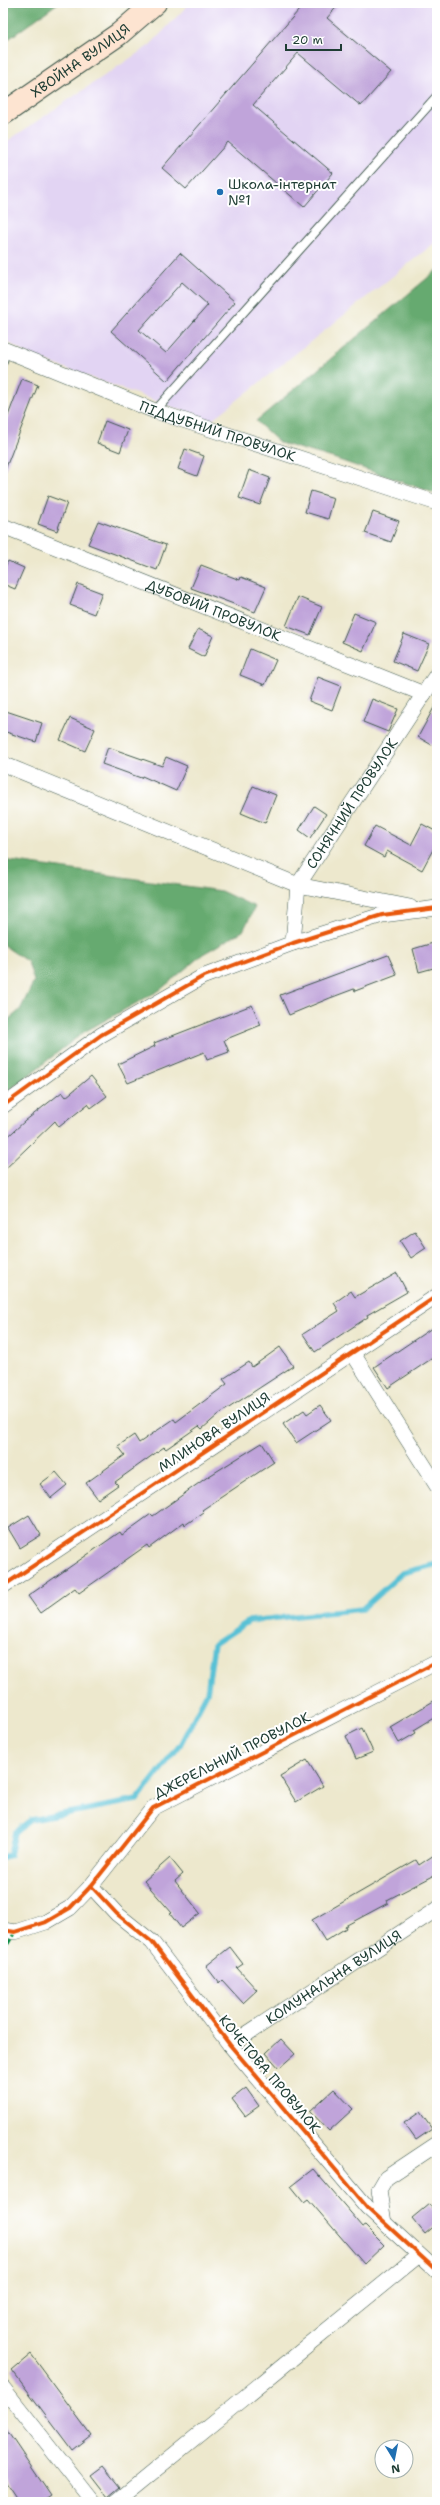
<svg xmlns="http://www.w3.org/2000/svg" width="440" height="2505" font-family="'Shantell Sans',sans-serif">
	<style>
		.built { fill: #e2d4f3 }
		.forest { fill: #66aa70; stroke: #427452 }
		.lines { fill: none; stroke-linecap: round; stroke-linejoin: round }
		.stream { stroke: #59c1d5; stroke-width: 5.5 }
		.building { fill: #c0a4da; fill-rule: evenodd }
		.lane-casing { stroke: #3e574b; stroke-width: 10 }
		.street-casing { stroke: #3e574b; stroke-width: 16 }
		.secondary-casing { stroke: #3e574b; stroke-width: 24 }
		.lane { stroke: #fff; stroke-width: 8 }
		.street { stroke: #fff; stroke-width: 15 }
		.secondary { stroke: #fde4d1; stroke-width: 22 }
		.quiet { stroke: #00873e; stroke-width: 3; stroke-dasharray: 6 3; stroke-linecap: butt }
		.cycleway-casing { stroke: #fff; stroke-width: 6 }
		.cycleway { stroke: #e8590c; stroke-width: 4 }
		.poi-dot { fill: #1f6fb2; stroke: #fff; stroke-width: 1.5 }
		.labels { text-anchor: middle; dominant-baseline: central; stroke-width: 4; stroke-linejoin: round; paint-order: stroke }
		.street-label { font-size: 14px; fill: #1f3d34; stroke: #fff }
		.poi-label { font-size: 14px; fill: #1f3d34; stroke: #fff; text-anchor: start }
	</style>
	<rect width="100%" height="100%" fill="#fff"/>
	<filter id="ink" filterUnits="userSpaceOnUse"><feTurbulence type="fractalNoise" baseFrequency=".025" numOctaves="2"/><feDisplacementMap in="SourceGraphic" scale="8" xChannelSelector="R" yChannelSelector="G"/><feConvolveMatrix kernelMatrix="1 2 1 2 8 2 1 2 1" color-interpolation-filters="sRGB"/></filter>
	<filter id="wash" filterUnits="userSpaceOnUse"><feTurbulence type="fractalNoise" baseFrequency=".012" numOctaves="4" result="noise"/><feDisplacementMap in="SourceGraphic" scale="16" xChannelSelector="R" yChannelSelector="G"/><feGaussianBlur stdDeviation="0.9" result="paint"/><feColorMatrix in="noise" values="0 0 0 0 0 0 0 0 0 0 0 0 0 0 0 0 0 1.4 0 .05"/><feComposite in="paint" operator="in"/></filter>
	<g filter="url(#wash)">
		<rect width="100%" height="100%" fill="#ede8cd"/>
		<polygon class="built" points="190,3 437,3 437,241 211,421 29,355 3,339 3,144 150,45"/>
		<g class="forest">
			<polygon points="3,3 58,3 3,43"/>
			<polygon points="437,270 437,494 333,458 280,443 256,421"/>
			<polygon points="3,860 221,891 255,907 243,931 203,954 160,990 84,1032 3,1095 3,1024 20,1010 34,981 28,962 3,945"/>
		</g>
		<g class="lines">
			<polyline class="stream" points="3,1857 10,1855 15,1832 31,1820 137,1800 180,1745 207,1693 214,1644 249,1621 362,1609 402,1573 437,1564"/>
		</g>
		<g id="blocks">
			<g class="building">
				<polygon points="305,3 340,3 327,18 391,72 361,106 298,53 253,105 333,173 304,207 228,142 186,189 162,168"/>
				<path d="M 180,253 L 235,302 L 167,381 L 111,331 ZM 182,282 L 208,305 L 166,353 L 139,330 Z"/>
				<polygon points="22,379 38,385 3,475 3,429"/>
				<polygon points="105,421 128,430 120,452 97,443"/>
				<polygon points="185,449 204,456 197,476 178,469"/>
				<polygon points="249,470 270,478 260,505 239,498"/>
				<polygon points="311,491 334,498 328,519 305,512"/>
				<polygon points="48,496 67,503 57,531 38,524"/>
				<polygon points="373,512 399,521 391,542 365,533"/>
				<polygon points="98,521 166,545 157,570 88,544"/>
				<polygon points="8,561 24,568 15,589 3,584 3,571"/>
				<polygon points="201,565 240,580 241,577 266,587 255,612 191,588"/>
				<polygon points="78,584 102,593 94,614 70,605"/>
				<polygon points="298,597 322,607 310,635 286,626"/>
				<polygon points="354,613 376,622 363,651 342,642"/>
				<polygon points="198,629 213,636 204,657 188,649"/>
				<polygon points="404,634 429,644 417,671 393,661"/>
				<polygon points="250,649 276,660 265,685 240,675"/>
				<polygon points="318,677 341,686 332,710 309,701"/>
				<polygon points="372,699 398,709 388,732 363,722"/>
				<polygon points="437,702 437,748 418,737"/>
				<polygon points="3,710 42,723 36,742 3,731"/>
				<polygon points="70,718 95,729 85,751 60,740"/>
				<polygon points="108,747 162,766 166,757 187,766 176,791 142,776 141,778 102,764"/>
				<polygon points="253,786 276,795 265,823 241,813"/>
				<polygon points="314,806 326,814 310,838 299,830"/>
				<polygon points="422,824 437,832 437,842 422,870 387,851 384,857 364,846 375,826 411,845"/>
				<polygon points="433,943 437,967 419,972 413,949"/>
				<polygon points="388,955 397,975 355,991 354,989 330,998 289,1015 280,995"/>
				<polygon points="252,1005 261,1025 224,1040 229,1052 207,1060 204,1052 128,1083 118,1064 155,1046 154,1043"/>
				<polygon points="91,1076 107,1096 91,1108 88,1104 59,1127 55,1121 3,1171 3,1141 25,1121 62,1092 66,1097"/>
				<polygon points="415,1231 426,1248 411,1258 400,1241"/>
				<polygon points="397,1273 407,1292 367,1315 368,1317 315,1352 303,1334 339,1311 334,1303 351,1291 355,1297"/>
				<polygon points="432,1328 437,1335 437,1355 388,1388 374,1367"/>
				<polygon points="280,1347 293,1366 218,1415 202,1429 199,1426 166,1449 164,1447 115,1482 118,1485 98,1499 86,1483 125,1455 118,1446 134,1435 139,1443 174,1419 176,1422 227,1384 223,1379 249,1362 252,1367"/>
				<polygon points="320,1405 331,1420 296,1443 283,1424 304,1410 307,1414"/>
				<polygon points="262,1443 274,1462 202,1510 204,1512 185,1525 184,1522 149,1548 147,1545 79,1593 75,1588 40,1613 28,1596 120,1532 122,1535 151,1514 153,1516 206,1478"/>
				<polygon points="56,1472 67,1485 51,1498 40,1484"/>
				<polygon points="29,1515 41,1535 20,1548 8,1528"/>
				<polygon points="437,1699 437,1716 414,1730 416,1733 399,1743 390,1727"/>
				<polygon points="362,1728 373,1752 356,1759 346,1736"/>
				<polygon points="307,1760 323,1786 296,1802 280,1776"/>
				<polygon points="437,1853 437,1874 387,1900 388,1903 345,1926 346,1928 325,1941 312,1920 416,1860 419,1865"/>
				<polygon points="170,1858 183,1874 175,1881 200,1913 181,1928 170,1914 172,1913 144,1881"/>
				<polygon points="230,1947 243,1964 237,1968 257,1990 243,2003 222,1980 219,1983 206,1966"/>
				<polygon points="281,2039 295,2054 279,2068 266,2053"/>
				<polygon points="246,2088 259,2106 245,2116 232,2099"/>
				<polygon points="334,2089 353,2109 329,2131 310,2111"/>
				<polygon points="420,2112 432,2129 416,2140 404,2123"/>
				<polygon points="313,2169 363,2227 365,2226 384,2245 364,2264 308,2199 304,2202 291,2186"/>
				<polygon points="429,2204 437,2214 437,2224 425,2234 412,2218"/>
				<polygon points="31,2354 91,2435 72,2450 12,2370"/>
				<polygon points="3,2425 51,2496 42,2502 19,2502 3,2478"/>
				<polygon points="103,2466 120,2487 108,2497 91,2475"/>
			</g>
		</g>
	</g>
	<g filter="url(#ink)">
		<use href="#blocks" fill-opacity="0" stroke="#3e574b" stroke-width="1"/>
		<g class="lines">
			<defs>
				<g id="lane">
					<polyline points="3,361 6,350"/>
					<polyline points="155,411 437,96"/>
				</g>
				<g id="street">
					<path id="s1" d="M 3,349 L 155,411 L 437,503"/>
					<path id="s2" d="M 3,526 L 424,694"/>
					<polyline points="3,764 298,885 410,907"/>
					<path id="s3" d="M 293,943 L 298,885 L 437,674"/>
					<polyline points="3,1106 101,1035 202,977 293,943 382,915 437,908"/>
					<polyline points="352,1352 437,1486"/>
					<polyline points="3,1586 437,1296"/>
					<polyline points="91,1886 117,1914 152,1942 230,2045 367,2207 437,2271"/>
					<polyline points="3,1930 15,1932 46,1922 70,1908 91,1886 153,1808 437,1662"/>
					<path id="s4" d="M 230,2045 L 437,1909"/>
					<polyline points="384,2223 379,2190 386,2178 437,2144"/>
					<polyline points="3,2388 93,2502"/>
					<polyline points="116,2502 419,2255"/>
				</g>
				<g id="secondary">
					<path id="s5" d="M 3,114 L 119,34 L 155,3"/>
				</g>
			</defs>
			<use href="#lane" class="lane-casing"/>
			<use href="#street" class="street-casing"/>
			<use href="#secondary" class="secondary-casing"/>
			<use href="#lane" class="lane"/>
			<use href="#street" class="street"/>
			<use href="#secondary" class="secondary"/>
			<polyline class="quiet" points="3,1952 15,1932"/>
			<defs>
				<g id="cycleway">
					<polyline points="3,1106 101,1035 202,977 293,943 382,915 437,908"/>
					<polyline points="3,1586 437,1296"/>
					<polyline points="91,1886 117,1914 152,1942 230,2045 367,2207 437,2271"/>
					<polyline points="3,1930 15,1932 46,1922 70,1908 91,1886 153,1808 437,1662"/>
				</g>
			</defs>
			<use href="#cycleway" class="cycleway-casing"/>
			<use href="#cycleway" class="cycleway"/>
		</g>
	</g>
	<circle class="poi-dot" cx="220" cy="192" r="4"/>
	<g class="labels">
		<g class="street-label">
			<text stroke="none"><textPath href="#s5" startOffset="94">ХВОЙНА ВУЛИЦЯ</textPath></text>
			<text stroke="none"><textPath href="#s1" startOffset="230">ПІДДУБНИЙ ПРОВУЛОК</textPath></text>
			<text stroke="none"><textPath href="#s2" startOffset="227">ДУБОВИЙ ПРОВУЛОК</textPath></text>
			<text stroke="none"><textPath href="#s3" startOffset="156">СОНЯЧНИЙ ПРОВУЛОК</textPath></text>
			<text transform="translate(214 1432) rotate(-34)">МЛИНОВА ВУЛИЦЯ</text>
			<text transform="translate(232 1755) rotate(-27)">ДЖЕРЕЛЬНИЙ ПРОВУЛОК</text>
			<text stroke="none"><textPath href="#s4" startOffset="124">КОМУНАЛЬНА ВУЛИЦЯ</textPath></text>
			<text transform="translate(270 2074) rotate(50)">КОЧЕТОВА ПРОВУЛОК</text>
		</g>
		<g class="poi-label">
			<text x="228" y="184">Школа-інтернат<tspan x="228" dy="16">№1</tspan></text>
		</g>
	</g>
	<rect width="440" height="2505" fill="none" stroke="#fff" stroke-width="16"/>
	<g transform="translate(394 2459) rotate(170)"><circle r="19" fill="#ffffff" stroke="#a5b1ae"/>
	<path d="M0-3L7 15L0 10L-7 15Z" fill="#1f6fb2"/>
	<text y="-6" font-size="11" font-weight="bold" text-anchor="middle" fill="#1f3d34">N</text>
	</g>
	<path d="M286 44v6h55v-6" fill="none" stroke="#1f3d34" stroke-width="2"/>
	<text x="292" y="44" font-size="12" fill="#1f3d34" stroke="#ffffff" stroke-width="3" paint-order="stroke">20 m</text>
</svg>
